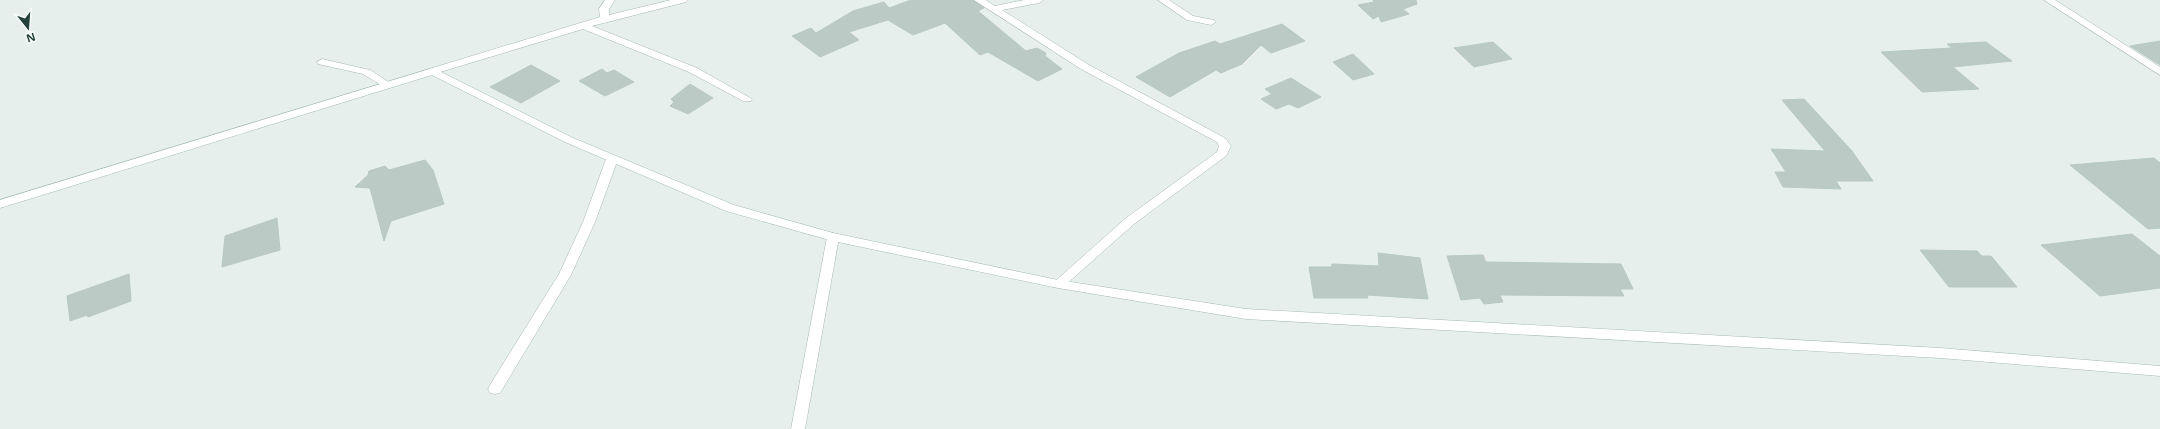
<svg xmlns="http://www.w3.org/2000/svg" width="2160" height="429" font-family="'Open Sans',sans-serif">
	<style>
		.building { fill: #bbcac4; stroke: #b8c9c3 }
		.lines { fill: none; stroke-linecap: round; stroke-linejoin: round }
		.street-casing { stroke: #a8b7b3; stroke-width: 1 }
		.secondary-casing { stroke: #a4bab4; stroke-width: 1 }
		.street { fill: #fff; fill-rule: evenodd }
		.secondary { fill: #fff; fill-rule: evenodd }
	</style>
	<rect width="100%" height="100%" fill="#e6efeb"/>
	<g class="building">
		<polygon points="911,0 973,0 984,8 978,11 1026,51 1037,48 1046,53 1045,56 1062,69 1038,81 988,52 980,55 945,23 913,35 888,20 849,32 859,40 820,57 792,36 811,28 816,33 853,11 884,2 889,8"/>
		<polygon points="1373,0 1416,0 1417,4 1403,9 1409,14 1381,22 1379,16 1373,19 1358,5 1374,2"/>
		<polygon points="1282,24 1305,41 1271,53 1261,45 1242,64 1221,73 1216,70 1170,97 1136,77 1179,53 1215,41 1220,44"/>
		<polygon points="2160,41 2160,65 2130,46"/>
		<polygon points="1493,42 1512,59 1474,67 1454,48"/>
		<polygon points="1986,42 2012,61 1953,67 1979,89 1922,92 1881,52 1952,48 1947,44"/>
		<polygon points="1353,54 1374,74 1353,80 1333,62"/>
		<polygon points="531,65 560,81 521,103 490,87"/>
		<polygon points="602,69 607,73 614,70 634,82 605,96 579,81"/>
		<polygon points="1291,78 1321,97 1298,108 1289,104 1276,109 1261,99 1272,94 1265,89"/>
		<polygon points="690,84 713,98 688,114 670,106 674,102 671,99"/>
		<polygon points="1804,99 1852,151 1873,181 1836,181 1841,189 1783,187 1775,172 1786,172 1771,149 1825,151 1782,100"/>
		<polygon points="2154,158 2160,163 2160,228 2148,229 2070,165"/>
		<polygon points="425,160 433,170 444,204 391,221 384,241 370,188 355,187 368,175 369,171 385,166 389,170"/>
		<polygon points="277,218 280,250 222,267 225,236"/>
		<polygon points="2132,234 2160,256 2160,288 2100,296 2041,245"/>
		<polygon points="1920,250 1977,251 1982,256 1991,256 2017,287 1949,287"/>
		<polygon points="1378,253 1420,258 1428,299 1367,295 1368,298 1314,298 1309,267 1331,267 1332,264 1379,266"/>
		<polygon points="1483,255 1486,262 1621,264 1633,289 1620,289 1624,296 1500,295 1503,302 1484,304 1480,298 1461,300 1447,256"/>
		<polygon points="129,274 131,301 88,317 87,315 70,321 67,296"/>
	</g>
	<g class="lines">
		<defs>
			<g id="street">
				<polygon points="605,0 615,0 609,9 609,15 671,0 688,0 686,2 592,26 697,68 752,99 751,101 743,101 689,72 583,29 437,73 429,73 428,71 429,69 600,17 599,9"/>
				<polygon points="974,0 986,0 995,6 1024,0 1044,0 1039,3 1002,10 1089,65 1225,138 1231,146 1226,156 1134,224 1063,287 1053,287 1052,284 1126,218 1217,152 1219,146 1217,142 1081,69"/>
				<polygon points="1158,0 1169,0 1193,16 1214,20 1216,22 1211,25 1187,20"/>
				<polygon points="2044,0 2055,0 2160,67 2160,75"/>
				<polygon points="322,59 370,70 393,85 392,87 384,87 363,74 318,64 317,62"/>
				<polygon points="612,155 618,159 595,222 571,275 500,393 495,394 490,393 488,389 490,385 559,274 583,222 606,159"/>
				<polygon points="833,233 839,237 805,429 791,429 827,237"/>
			</g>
			<polygon id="secondary" points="433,68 573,138 734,205 833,233 1058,280 1246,309 1940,348 2160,366 2160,376 1940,358 1246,319 1058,288 833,241 726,211 565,142 432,75 0,208 0,200"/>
		</defs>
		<use href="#street" class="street-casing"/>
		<use href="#secondary" class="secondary-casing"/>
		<use href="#street" class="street"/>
		<use href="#secondary" class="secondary"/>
	</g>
	<g transform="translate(28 28) rotate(163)" stroke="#f7fbf9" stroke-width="3" paint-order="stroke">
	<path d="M0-3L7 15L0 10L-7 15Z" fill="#24413b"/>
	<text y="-6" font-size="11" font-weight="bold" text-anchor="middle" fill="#24413b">N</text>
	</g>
</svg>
